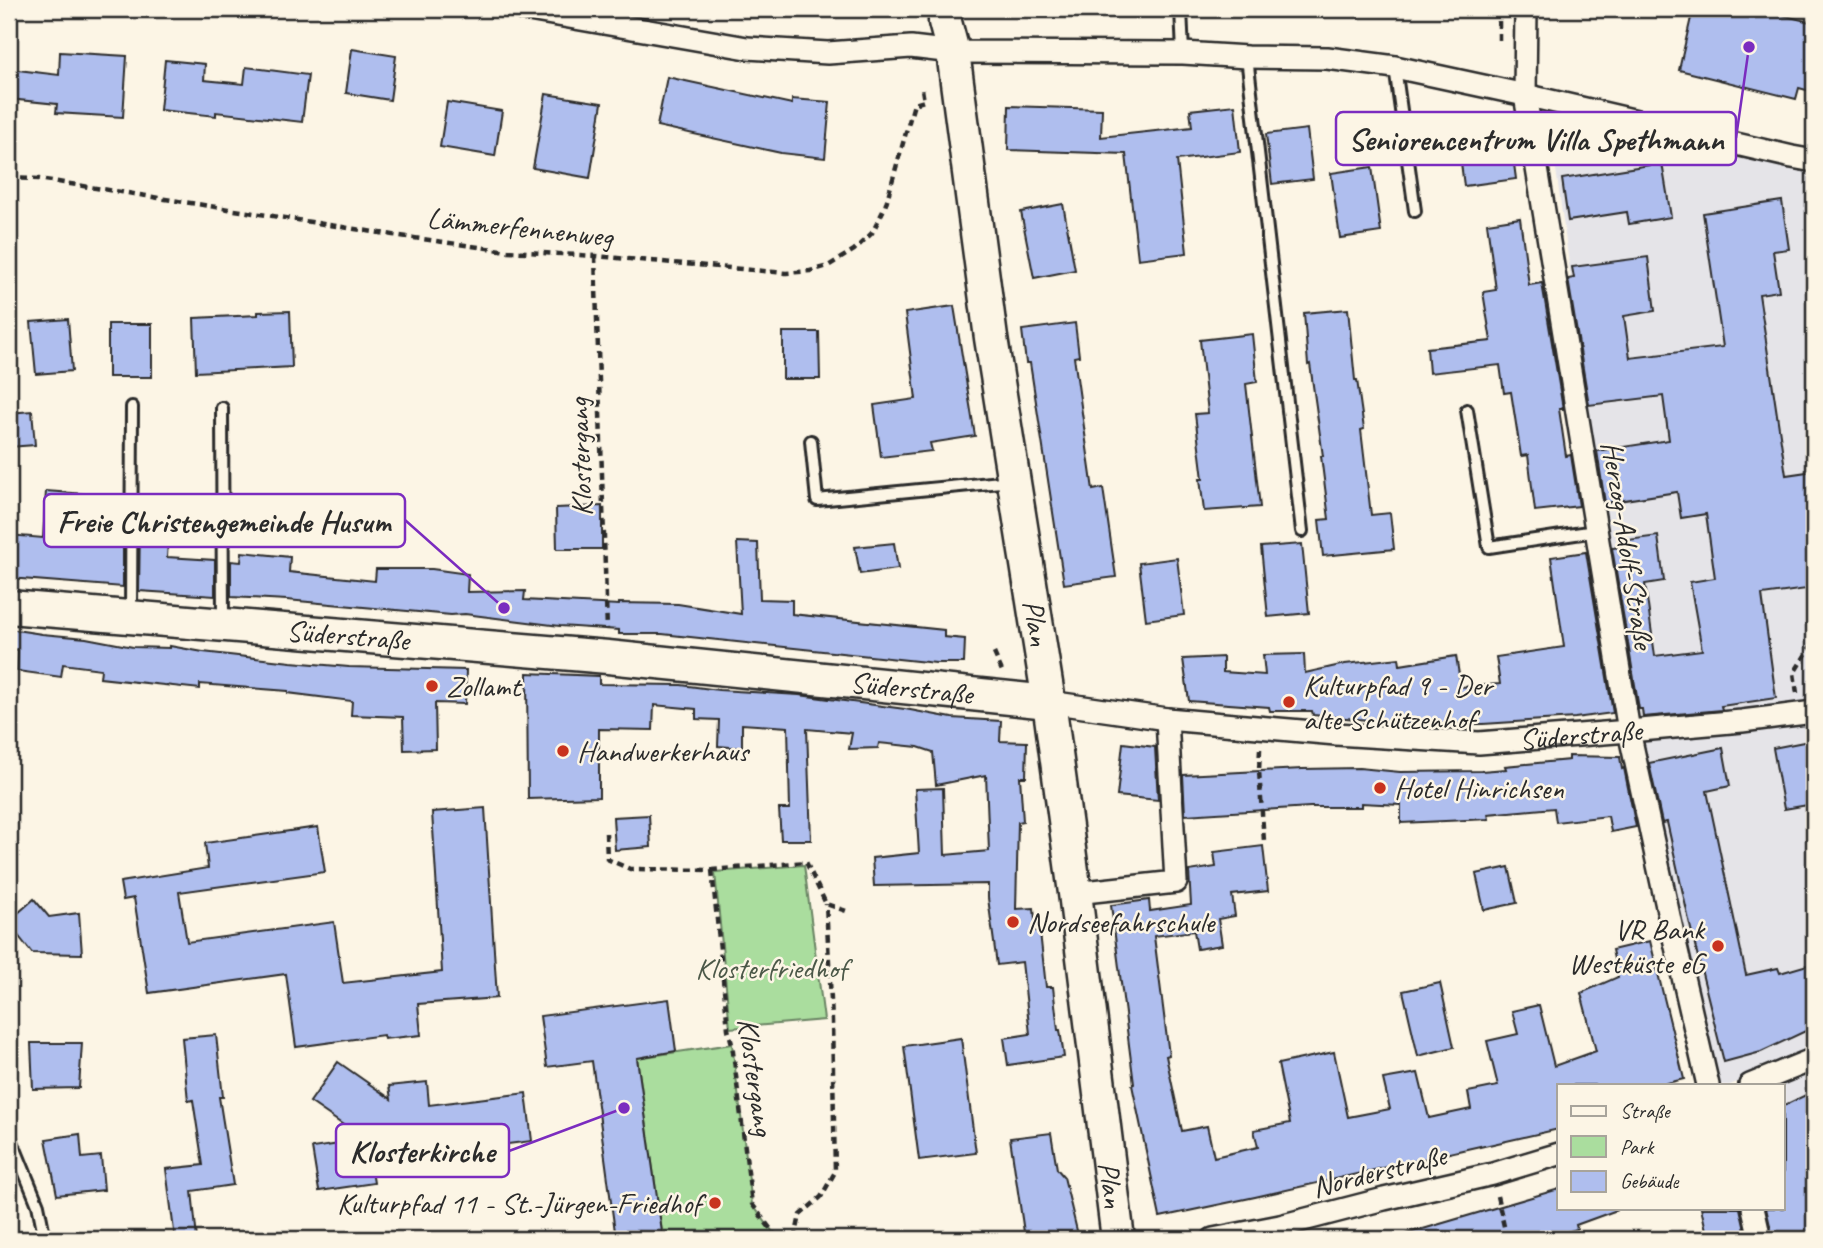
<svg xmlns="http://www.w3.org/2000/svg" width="1823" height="1248" font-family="Caveat,sans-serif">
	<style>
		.built { fill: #e5e4e8 }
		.green { fill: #aadd9e; stroke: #6a8464; stroke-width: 2 }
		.building { fill: #afbeee; stroke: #2b2b2b; stroke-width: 2 }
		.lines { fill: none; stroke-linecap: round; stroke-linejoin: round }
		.lane-casing { stroke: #2b2b2b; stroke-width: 16 }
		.street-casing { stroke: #2b2b2b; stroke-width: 26 }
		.secondary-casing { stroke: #2b2b2b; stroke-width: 37 }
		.path { stroke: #2b2b2b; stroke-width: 4.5; stroke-dasharray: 7 5; stroke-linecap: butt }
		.lane { stroke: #fcf5e5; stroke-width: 10 }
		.street { stroke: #fcf5e5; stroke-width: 21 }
		.secondary { stroke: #fcf5e5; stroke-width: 32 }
		.poi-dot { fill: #c8321e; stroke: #fcf5e5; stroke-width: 2.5 }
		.labels { text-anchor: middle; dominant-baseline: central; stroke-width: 5; stroke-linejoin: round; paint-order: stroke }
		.street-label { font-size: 30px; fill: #2b2b2b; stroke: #fcf5e5 }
		.poi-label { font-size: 30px; fill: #2b2b2b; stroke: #fcf5e5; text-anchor: start }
		.park-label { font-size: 30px; fill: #4b5848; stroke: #fcf5e5 }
		.leader { fill: none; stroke: #7b2cbf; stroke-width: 2.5 }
		.callout-dot { fill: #7b2cbf; stroke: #fcf5e5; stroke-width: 2.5 }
		.callout { fill: #fcf5e5; stroke: #7b2cbf; stroke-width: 2.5 }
		.callout-label { font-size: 32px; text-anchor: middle; font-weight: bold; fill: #2b2b2b }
	</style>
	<rect width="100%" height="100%" fill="#fcf5e5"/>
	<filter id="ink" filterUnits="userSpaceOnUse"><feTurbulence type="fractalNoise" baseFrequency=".0143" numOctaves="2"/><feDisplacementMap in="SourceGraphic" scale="14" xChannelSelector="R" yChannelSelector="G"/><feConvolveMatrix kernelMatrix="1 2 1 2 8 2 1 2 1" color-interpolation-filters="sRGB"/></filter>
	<g filter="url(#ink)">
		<g class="built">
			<polygon points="1550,126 1692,141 1814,166 1814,1050 1730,1085 1715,1085 1633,727"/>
			<polygon points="1814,1068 1814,1169 1806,1171 1814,1217 1814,1239 1752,1239 1745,1208 1783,1208 1783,1085 1772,1085"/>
		</g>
		<g class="green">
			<polygon points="804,865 824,1020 730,1028 715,872"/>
			<polygon points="732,1044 752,1204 778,1239 663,1239 637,1058"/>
		</g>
		<g class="building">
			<polygon points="1693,9 1758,9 1814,23 1814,92 1799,88 1796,99 1679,70"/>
			<polygon points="352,49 396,56 390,100 346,93"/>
			<polygon points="60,52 127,56 123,117 56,113 57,104 9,99 9,69 59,75"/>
			<polygon points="165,60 205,64 204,80 244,84 246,67 308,75 302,122 216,112 216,116 160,110"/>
			<polygon points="667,77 792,104 792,99 830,102 825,158 781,153 657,126"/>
			<polygon points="546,94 602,103 590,178 533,168"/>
			<polygon points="447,102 502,111 495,156 440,147"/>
			<polygon points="1235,105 1240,152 1177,160 1187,253 1138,259 1126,154 1008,150 1009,106 1102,109 1101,137 1192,127 1190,110"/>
			<polygon points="1307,129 1313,179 1272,184 1266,134"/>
			<polygon points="1512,149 1516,179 1464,186 1460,155"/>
			<polygon points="1662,163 1671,217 1629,224 1627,212 1568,221 1562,179"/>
			<polygon points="1372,167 1381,232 1340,238 1331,173"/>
			<polygon points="1782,201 1789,249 1773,251 1779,291 1759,294 1786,475 1814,471 1814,588 1762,595 1776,698 1721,706 1722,710 1643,717 1642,709 1639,709 1612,548 1621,547 1620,541 1658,536 1664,581 1645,584 1655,656 1702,650 1690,582 1715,578 1706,514 1681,518 1677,492 1605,503 1597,451 1669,440 1663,396 1589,405 1568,279 1574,278 1572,267 1648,257 1655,311 1624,316 1630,358 1723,347 1703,213"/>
			<polygon points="1063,204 1075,270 1034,278 1021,212"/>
			<polygon points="1520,218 1529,285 1542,283 1563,409 1559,409 1566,456 1571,455 1579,506 1535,511 1528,455 1521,456 1511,392 1504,393 1500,365 1429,373 1427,348 1491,341 1483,292 1496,290 1487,223"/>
			<polygon points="954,306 975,436 930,443 932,451 881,457 874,405 916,399 905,313"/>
			<polygon points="1348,309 1355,380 1357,380 1364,429 1361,430 1371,515 1390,513 1394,549 1323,556 1319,520 1329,519 1321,456 1323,456 1310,364 1308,365 1304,313"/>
			<polygon points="290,311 292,367 196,372 194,318 258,315 258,312"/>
			<polygon points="68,319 72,371 36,374 31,322"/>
			<polygon points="1075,323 1079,356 1074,357 1093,490 1103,488 1116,577 1064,584 1030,363 1026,363 1022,330"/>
			<rect x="108" y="324" width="44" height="53"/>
			<polygon points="783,332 819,332 820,379 783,379"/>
			<polygon points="1252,334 1257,382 1246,384 1260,507 1204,511 1200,479 1203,479 1195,414 1208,413 1200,340"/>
			<polygon points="32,411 35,445 9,447 9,413"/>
			<polygon points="46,491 84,494 80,538 123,540 123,587 9,578 9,535 43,538"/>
			<polygon points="602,506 602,549 557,549 556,508"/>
			<polygon points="140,525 169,527 167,557 215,560 215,596 139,591"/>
			<polygon points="737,542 758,543 760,599 792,600 792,614 944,630 944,637 965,639 964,663 936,663 662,634 619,634 619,630 560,626 465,614 451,615 287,600 231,597 231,561 241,562 242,552 290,557 289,572 375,581 376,569 432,569 468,574 467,592 525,591 524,600 619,605 619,603 678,604 741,614"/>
			<polygon points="894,543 898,569 860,574 855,547"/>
			<polygon points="1302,544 1309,613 1268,617 1261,547"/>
			<polygon points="1586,552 1613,713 1575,718 1483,724 1412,724 1313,715 1312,711 1270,711 1269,707 1189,701 1183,659 1223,657 1223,672 1265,675 1263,655 1304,654 1305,673 1345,664 1399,658 1400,665 1456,656 1461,687 1500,684 1496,657 1564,647 1551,557"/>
			<polygon points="1177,558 1184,615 1146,620 1139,563"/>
			<polygon points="9,629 42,634 86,638 133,647 170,648 170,646 203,652 291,662 349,667 466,670 465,704 435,703 436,749 404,750 403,717 351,715 352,701 288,693 288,691 200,684 200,689 100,678 101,669 63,664 61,677 17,671 18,650 9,649"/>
			<polygon points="527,673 599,676 599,684 681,685 719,690 799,695 905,709 952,718 1001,721 1000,741 1027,742 1026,777 1020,777 1023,821 1018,822 1016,909 1034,908 1036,931 1040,932 1046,987 1053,987 1058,1030 1060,1030 1064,1057 1008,1065 1004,1038 1030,1034 1022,962 997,965 988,898 988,884 874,886 872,858 919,853 915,789 943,788 945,855 989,851 986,775 936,785 933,752 918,747 879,743 878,748 849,749 852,733 807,729 811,840 781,840 779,809 790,809 788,727 742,724 742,748 718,746 719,720 696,719 696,709 654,705 653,730 599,729 599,797 528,799"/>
			<polygon points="1814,740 1814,804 1784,809 1773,748"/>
			<polygon points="1123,743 1155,747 1158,800 1117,796"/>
			<polygon points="1723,748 1730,786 1707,791 1746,975 1778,968 1780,973 1814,963 1814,1027 1761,1052 1724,1062 1690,925 1667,822 1662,823 1649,763"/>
			<polygon points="1569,756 1620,757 1622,769 1624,768 1636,827 1611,832 1608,816 1556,822 1554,808 1488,814 1489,819 1401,823 1401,805 1361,803 1361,807 1310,807 1185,815 1183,775 1302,769 1359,768 1400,772 1481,771 1506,769 1505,766 1569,760"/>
			<polygon points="485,808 497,998 418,1004 421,1035 384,1039 383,1035 296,1047 286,974 149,993 134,898 123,900 120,882 208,868 205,843 318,827 325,872 179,892 187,942 334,922 343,983 442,972 432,812"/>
			<polygon points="649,815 651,847 615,850 613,817"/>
			<polygon points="1263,846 1268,891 1232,895 1235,916 1218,919 1222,945 1197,949 1194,931 1154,936 1169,1055 1166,1056 1182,1131 1207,1126 1214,1157 1258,1147 1254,1130 1290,1123 1278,1064 1334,1052 1348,1117 1390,1109 1383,1079 1418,1073 1429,1118 1471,1109 1468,1092 1498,1086 1487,1041 1518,1034 1512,1011 1539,1005 1554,1066 1596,1051 1581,993 1618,977 1612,950 1650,941 1684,1079 1659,1085 1559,1085 1559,1129 1480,1147 1480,1146 1255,1197 1160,1217 1132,1085 1134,1084 1111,905 1149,900 1150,911 1191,905 1189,871 1216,867 1214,852"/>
			<polygon points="1509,867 1517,903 1484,910 1476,874"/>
			<polygon points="34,899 49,917 79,913 82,954 32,953 9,924 9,921"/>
			<polygon points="1440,983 1454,1047 1418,1056 1403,991"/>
			<polygon points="669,999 676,1051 637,1058 663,1239 616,1239 592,1061 547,1067 540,1016"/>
			<polygon points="216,1035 223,1097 219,1097 233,1185 192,1191 197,1239 175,1239 166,1169 203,1165 193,1100 188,1101 182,1038"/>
			<polygon points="961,1038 976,1153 919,1160 904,1046"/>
			<polygon points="31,1043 82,1043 79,1088 33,1089"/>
			<polygon points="338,1062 391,1099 389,1086 427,1082 429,1105 526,1093 532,1141 469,1149 467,1130 365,1140 310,1102"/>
			<polygon points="1814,1091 1814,1230 1773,1239 1766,1208 1783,1208 1783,1106"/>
			<polygon points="1051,1133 1057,1169 1064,1177 1079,1239 1025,1239 1010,1138"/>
			<polygon points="80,1134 82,1158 101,1156 104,1190 57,1195 46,1139"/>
			<polygon points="367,1140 374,1183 319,1191 312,1148"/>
			<polygon points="1559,1189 1559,1208 1617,1208 1617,1210 1576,1225 1577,1229 1541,1239 1407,1239 1406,1234"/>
			<polygon points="1701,1208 1740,1208 1747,1239 1708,1239"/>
		</g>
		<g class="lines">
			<defs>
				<g id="lane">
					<polyline points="1181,9 1183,53"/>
					<polyline points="1247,57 1302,531"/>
					<polyline points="1395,67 1415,211"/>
					<polyline points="222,408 223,621"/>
					<polyline points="1467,410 1489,547 1595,531"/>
					<polyline points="811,441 817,500 1011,481"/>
					<polyline points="131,614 132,407"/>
					<polyline points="9,1134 38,1205 45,1239"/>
				</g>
				<g id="street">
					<polyline points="523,9 747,48 828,53 911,47 953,52 1183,53 1247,57 1327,58 1395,67 1525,95 1792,157 1814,161"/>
					<polyline points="1526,9 1525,95 1629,731 1671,925 1708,1085"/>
					<path id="s1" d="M 1049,702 L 1167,719 L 1336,734 L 1479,743 L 1629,731 L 1742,721 L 1814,712"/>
					<polyline points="1075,893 1176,882 1167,719"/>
					<polyline points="1750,1085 1814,1059"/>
					<polyline points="1753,1208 1760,1239"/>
					<polyline points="1213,1239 1280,1226 1384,1199 1493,1174 1559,1154"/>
				</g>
				<g id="secondary">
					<path id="s2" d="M 945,9 L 945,22 L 953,52 L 991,338 L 1049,702 L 1075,893 L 1118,1239"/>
					<path id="s3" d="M 9,607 L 608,657 L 1049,702"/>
				</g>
			</defs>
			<use href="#lane" class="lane-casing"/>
			<use href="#street" class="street-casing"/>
			<use href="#secondary" class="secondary-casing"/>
			<g class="path">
				<polyline points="1499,9 1499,40"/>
				<polyline points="9,178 39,179 393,235 508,251 595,256 786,273 810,271 828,266 854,250 872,233 885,207 914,104 924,101 922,89"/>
				<polyline points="595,256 607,630"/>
				<polyline points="994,653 1002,671"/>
				<polyline points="1797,693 1794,673 1814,641"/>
				<polyline points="1260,749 1259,771 1264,841"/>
				<polyline points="606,833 607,859 630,869 712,870 806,862 826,904 849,912"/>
				<polyline points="712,870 728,1029 732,1044 752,1204 778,1239"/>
				<polyline points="1497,1196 1507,1239"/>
				<polyline points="795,1239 800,1215 821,1197 835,1172 832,1020 826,904"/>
			</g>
			<use href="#lane" class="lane"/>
			<use href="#street" class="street"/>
			<use href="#secondary" class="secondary"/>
		</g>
	</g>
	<g class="poi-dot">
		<circle cx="432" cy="686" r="7"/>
		<circle cx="1289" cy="702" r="7"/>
		<circle cx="563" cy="751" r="7"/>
		<circle cx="1380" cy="788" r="7"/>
		<circle cx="1013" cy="922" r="7"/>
		<circle cx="1718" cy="946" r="7"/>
		<circle cx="715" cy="1203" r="7"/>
	</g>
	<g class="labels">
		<g class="street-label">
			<text transform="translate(520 227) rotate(6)">Lämmerfennenweg</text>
			<text transform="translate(580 457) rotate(-92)">Klostergang</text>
			<text transform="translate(1628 545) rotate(81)">Herzog-Adolf-Straße</text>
			<text stroke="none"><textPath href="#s2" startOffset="621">Plan</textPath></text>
			<text stroke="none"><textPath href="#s3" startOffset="340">Süderstraße</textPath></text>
			<text stroke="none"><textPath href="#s3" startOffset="906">Süderstraße</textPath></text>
			<text stroke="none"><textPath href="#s1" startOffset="534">Süderstraße</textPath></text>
			<text transform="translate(756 1077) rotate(82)">Klostergang</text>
			<text transform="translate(1379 1171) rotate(-14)">Norderstraße</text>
			<text stroke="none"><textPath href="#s2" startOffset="1188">Plan</textPath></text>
		</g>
		<g class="poi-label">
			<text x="1303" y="685">Kulturpfad 9 - Der<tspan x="1303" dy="34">alte Schützenhof</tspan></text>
			<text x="446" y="686">Zollamt</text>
			<text x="577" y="751">Handwerkerhaus</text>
			<text x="1394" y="788">Hotel Hinrichsen</text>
			<text x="1027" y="922">Nordseefahrschule</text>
			<text x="1704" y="929" text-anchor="end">VR Bank<tspan x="1704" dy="34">Westküste eG</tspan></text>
			<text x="701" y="1203" text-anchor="end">Kulturpfad 11 - St.-Jürgen-Friedhof</text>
		</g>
		<g class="park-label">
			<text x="771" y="968">Klosterfriedhof</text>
		</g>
	</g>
	<path class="leader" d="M1749 47L1736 138M504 608L405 520M624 1108L509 1151"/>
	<g class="callout-dot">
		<circle cx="1749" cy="47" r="7"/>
		<circle cx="504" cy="608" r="7"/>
		<circle cx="624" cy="1108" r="7"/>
	</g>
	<g class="callout">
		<rect x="1336" y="112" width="400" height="53" rx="7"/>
		<rect x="44" y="494" width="361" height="53" rx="7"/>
		<rect x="336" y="1124" width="173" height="53" rx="7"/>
	</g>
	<g class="callout-label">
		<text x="1536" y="150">Seniorencentrum Villa Spethmann</text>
		<text x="224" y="532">Freie Christengemeinde Husum</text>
		<text x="422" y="1162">Klosterkirche</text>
	</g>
	<rect width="1823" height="1248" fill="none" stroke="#fcf5e5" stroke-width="35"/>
	<rect x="18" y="18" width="1788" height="1213" fill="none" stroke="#2b2b2b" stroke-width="2.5" filter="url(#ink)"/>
	<rect x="1557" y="1084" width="228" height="126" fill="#fcf5e5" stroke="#a8a49b" stroke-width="2"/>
	<rect x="1571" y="1106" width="35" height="10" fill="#fcf5e5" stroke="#a8a49b" stroke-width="2"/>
	<text x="1620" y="1118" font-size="21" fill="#2b2b2b">Straße</text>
	<rect x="1571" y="1136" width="35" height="21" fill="#aadd9e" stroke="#a8a49b" stroke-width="2"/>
	<text x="1620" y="1154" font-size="21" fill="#2b2b2b">Park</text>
	<rect x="1571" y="1171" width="35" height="21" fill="#afbeee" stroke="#a8a49b" stroke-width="2"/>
	<text x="1620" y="1188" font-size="21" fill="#2b2b2b">Gebäude</text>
</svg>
